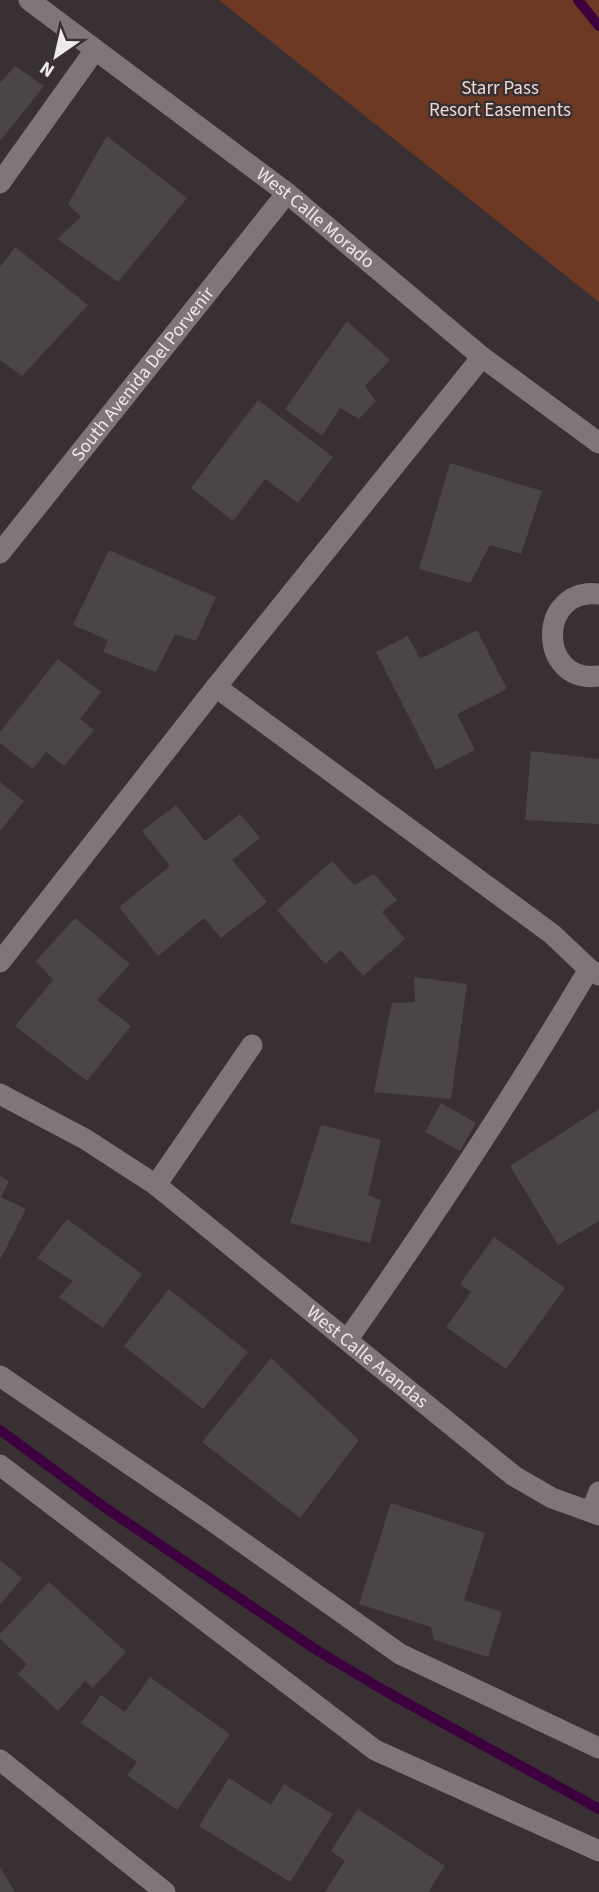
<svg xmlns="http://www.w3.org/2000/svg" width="599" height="1892" font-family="'Source Sans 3',sans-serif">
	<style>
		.green { fill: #6e3923 }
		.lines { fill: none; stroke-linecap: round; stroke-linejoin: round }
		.stream { stroke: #3d003e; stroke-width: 10 }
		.building { fill: #4c4548 }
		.service { stroke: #7f7678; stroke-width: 21 }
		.minor { stroke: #7f7678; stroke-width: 21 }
		.labels { text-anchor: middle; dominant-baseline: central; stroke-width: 5; stroke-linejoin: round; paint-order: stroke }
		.park-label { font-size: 19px; fill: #f1d9cf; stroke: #383032 }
		.street-label { font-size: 19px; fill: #ede8e9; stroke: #383032 }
	</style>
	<rect width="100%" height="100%" fill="#383032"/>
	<polygon class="green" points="219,0 599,0 599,302"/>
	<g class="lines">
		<g class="stream">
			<polyline points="578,0 599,26"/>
			<polyline points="0,1430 104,1507 318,1651 385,1691 599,1809"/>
		</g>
	</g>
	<g class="building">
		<polygon points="15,66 44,86 0,141 0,83"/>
		<polygon points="107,136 187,198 118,282 57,239 81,217 68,204"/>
		<polygon points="15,247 88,305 22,376 0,360 0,267"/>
		<polygon points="347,321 390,360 365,386 376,401 359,419 340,408 322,436 285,409"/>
		<polygon points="258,400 333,457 298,503 265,479 233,521 191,488"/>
		<polygon points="450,463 542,491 521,554 490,545 470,583 419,569"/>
		<polygon points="109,550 216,597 196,641 175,634 156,672 103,652 108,640 73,625"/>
		<polygon points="477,630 507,689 457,714 475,750 436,770 376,652 408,636 420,659"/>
		<polygon points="58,659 101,692 80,719 94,730 64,766 46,752 33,769 0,743 0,732"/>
		<polygon points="531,751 599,759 599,824 525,820"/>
		<polygon points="0,782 24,801 0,831"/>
		<polygon points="176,805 205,841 240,814 260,838 232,860 267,902 221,938 204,918 158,956 119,907 170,866 142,831"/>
		<polygon points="332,861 354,885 374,874 397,900 382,912 405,939 363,976 341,950 325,964 277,910"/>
		<polygon points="75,918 130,964 97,1000 131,1026 87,1081 15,1026 53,980 36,961"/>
		<polygon points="414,977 467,984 451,1099 374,1092 392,1003 415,1002"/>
		<polygon points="441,1103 476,1123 460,1151 425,1132"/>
		<polygon points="599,1109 599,1221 558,1245 510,1166"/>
		<polygon points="321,1125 381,1140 368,1195 381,1200 370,1243 290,1223"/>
		<polygon points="0,1176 9,1181 1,1197 26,1209 0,1260"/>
		<polygon points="67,1219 142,1274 103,1328 59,1297 73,1281 37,1258"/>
		<polygon points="494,1237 565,1288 506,1369 446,1327 471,1292 460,1284"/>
		<polygon points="169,1289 248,1352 203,1409 124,1346"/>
		<polygon points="271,1358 359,1440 300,1518 202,1442"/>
		<polygon points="391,1503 485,1533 464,1600 502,1612 488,1657 434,1640 431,1627 359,1604"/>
		<polygon points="0,1560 22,1578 0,1605"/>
		<polygon points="49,1582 126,1652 93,1688 85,1681 58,1711 18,1674 27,1664 0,1639 0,1634"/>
		<polygon points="150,1677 230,1734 177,1810 127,1775 137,1762 81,1723 101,1695 125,1712"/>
		<polygon points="229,1778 271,1805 284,1784 333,1814 290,1882 199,1826"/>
		<polygon points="358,1809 445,1866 428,1892 325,1892 345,1861 331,1851"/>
		<polygon points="0,1867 15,1892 0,1892"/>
	</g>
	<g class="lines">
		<g class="service">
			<polyline points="0,183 95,50"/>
			<polyline points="216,687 552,934 589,969 599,975"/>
			<polyline points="0,962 216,687 482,357"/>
			<path d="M 348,1339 C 433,1218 514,1096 589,969"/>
			<polyline points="0,1376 204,1515 400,1654 599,1748"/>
			<polyline points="0,1465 375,1750 599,1851"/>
		</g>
		<g class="minor">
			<path id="s1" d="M 29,0 L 287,193 L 482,357 L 599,443"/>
			<path id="s2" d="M 0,553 L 287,193"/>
			<path d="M 599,594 C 536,587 538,685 599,676"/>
			<path id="s3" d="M 0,1094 L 85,1139 L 156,1185 L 514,1476 L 552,1498 L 599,1515"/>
			<polyline points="156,1185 252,1045"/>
			<polyline points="591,1512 599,1492"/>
			<polyline points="0,1760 165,1892"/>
		</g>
	</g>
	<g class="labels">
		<g class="park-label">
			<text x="500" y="88">Starr Pass<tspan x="500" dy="22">Resort Easements</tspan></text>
		</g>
		<g class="street-label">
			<text stroke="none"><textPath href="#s1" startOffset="360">West Calle Morado</textPath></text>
			<text stroke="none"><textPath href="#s2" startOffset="229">South Avenida Del Porvenir</textPath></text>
			<text stroke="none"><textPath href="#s3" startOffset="453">West Calle Arandas</textPath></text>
		</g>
	</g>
	<g transform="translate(56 56) rotate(214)" stroke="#383032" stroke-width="5" paint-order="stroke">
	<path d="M0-5L12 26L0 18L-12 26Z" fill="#ede8e9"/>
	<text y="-10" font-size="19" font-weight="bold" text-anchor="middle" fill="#ede8e9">N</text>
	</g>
</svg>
